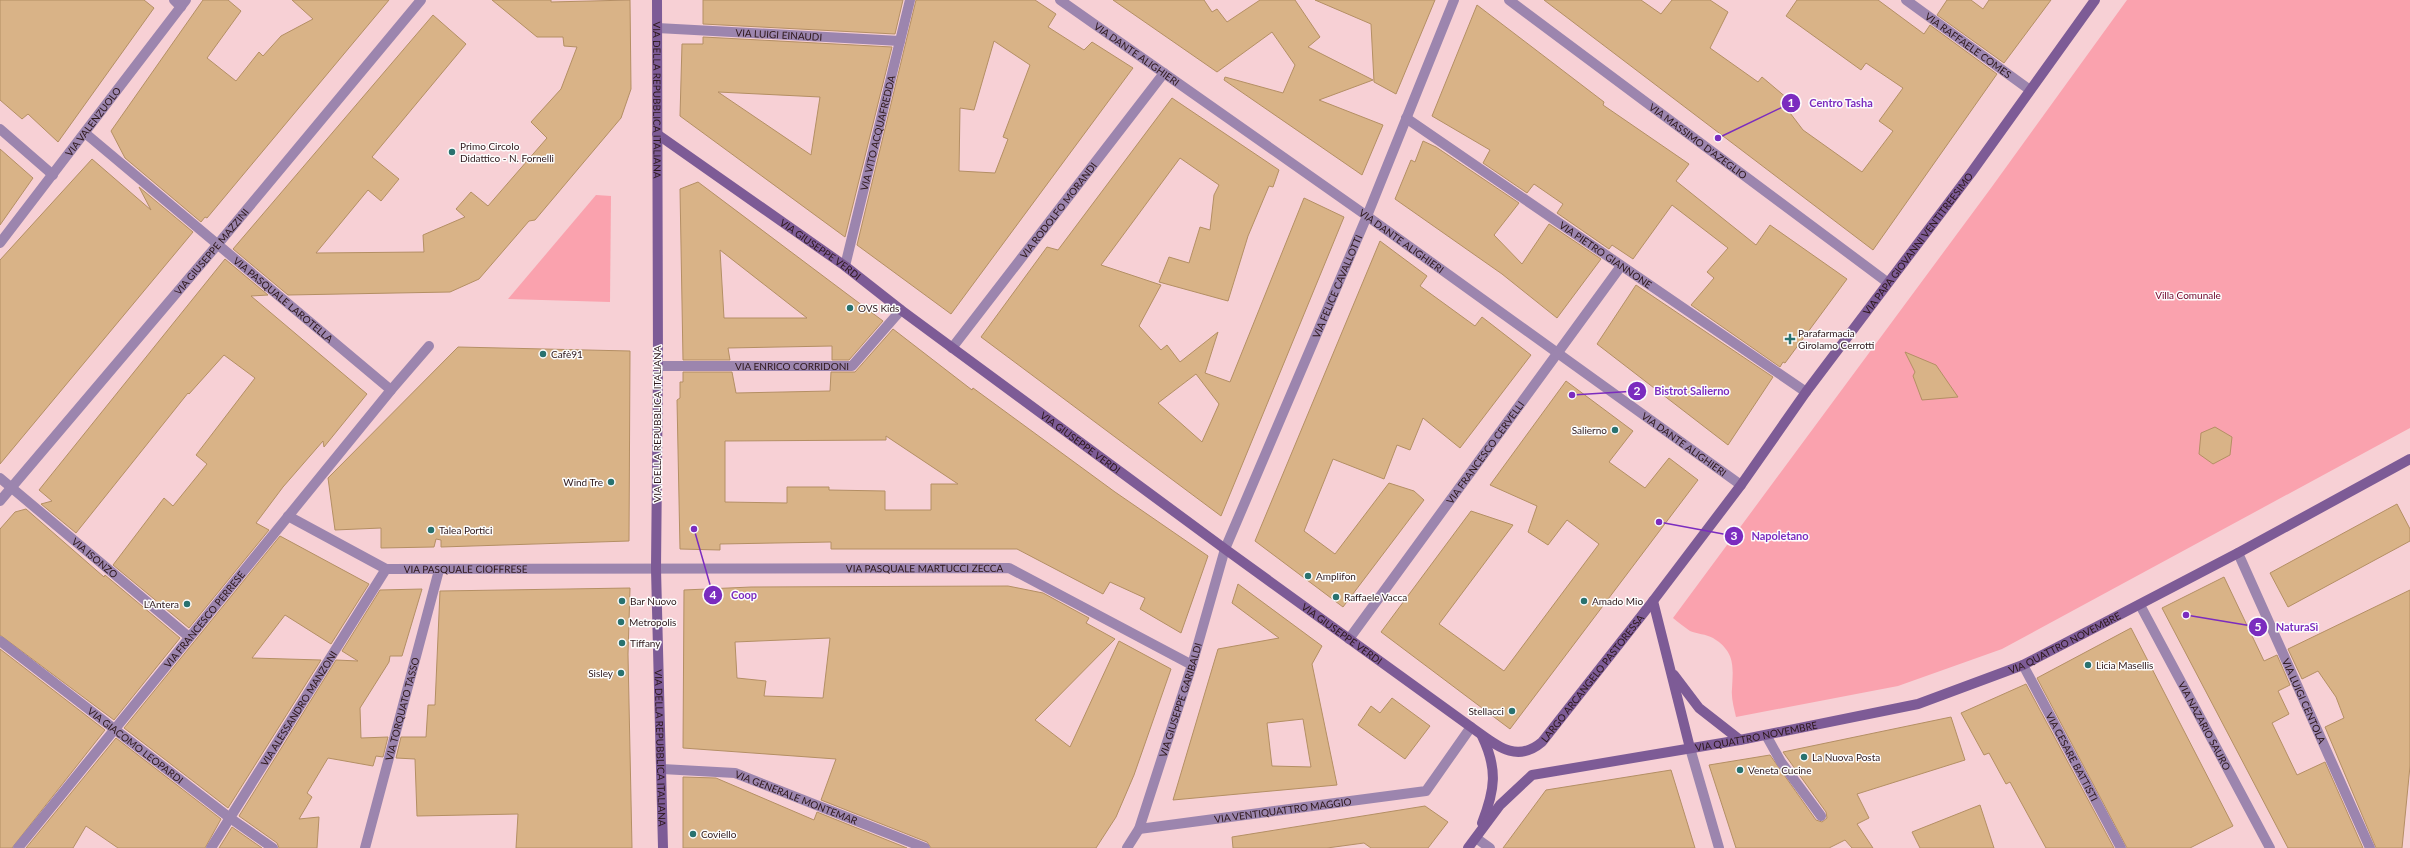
<svg xmlns="http://www.w3.org/2000/svg" width="2410" height="848" font-family="Lato,sans-serif">
	<style>
		.green { fill: #faa2ae }
		.building { fill: #d9b387; stroke: #b48f64; fill-rule: evenodd }
		.lines { fill: none; stroke-linecap: round; stroke-linejoin: round }
		.street { stroke: #9c85ae; stroke-width: 10 }
		.secondary { stroke: #7d5b96; stroke-width: 10 }
		.poi-dot { fill: #29726f; stroke: #fdfdfd; stroke-width: 1.5 }
		.labels { text-anchor: middle; dominant-baseline: central; stroke-width: 3; stroke-linejoin: round; paint-order: stroke }
		.street-label { font-size: 10px; fill: #2d171a; stroke: #fdfdfd }
		.poi-label { font-size: 10px; fill: #2d171a; stroke: #fdfdfd; text-anchor: start }
		.park-label { font-size: 10px; fill: #6e0027; stroke: #fdfdfd }
		.leader { fill: none; stroke: #7b2cbf; stroke-width: 1.5 }
		.callout-dot { fill: #7b2cbf; stroke: #fdfdfd; stroke-width: 1.5 }
		.mark-label { font-size: 12px; text-anchor: middle; font-weight: bold; fill: #fff }
		.callout-label { font-size: 11px; text-anchor: middle; font-weight: bold; fill: #7b2cbf; stroke: #fdfdfd; stroke-width: 3; stroke-linejoin: round; paint-order: stroke }
	</style>
	<rect width="100%" height="100%" fill="#f7d0d5"/>
	<g class="green">
		<path d="M 2127,0 L 2410,0 L 2410,428 L 2002,649 L 1898,686 L 1736,717 C 1734,708 1731,698 1732,689 C 1733,668 1736,652 1713,638 C 1706,634 1697,634 1690,631 C 1684,627 1678,622 1673,618 L 1991,188 Z"/>
		<polygon points="596,195 611,196 610,302 508,299"/>
	</g>
	<g class="building">
		<polygon points="0,0 144,0 154,8 58,142 28,114 22,119 0,100"/>
		<polygon points="203,0 228,0 241,11 207,58 236,81 259,52 263,56 281,36 313,19 292,0 389,0 207,218 205,217 201,222 125,158 111,131"/>
		<polygon points="492,0 551,0 551,2 630,0 631,89 621,118 535,220 529,221 479,279 450,292 288,295 233,249 433,15 466,44 372,157 399,179 381,201 368,190 316,253 424,252 423,235 465,217 456,209 471,192 488,206 547,138 531,122 561,89 577,47 564,46 563,37 537,37"/>
		<polygon points="703,0 903,0 895,34 703,24"/>
		<path d="M 916,0 L 1035,0 L 1056,14 L 1048,27 L 1084,50 L 1092,42 L 1133,68 L 951,314 L 857,245 ZM 994,41 L 1030,65 L 1003,137 L 1008,139 L 995,173 L 959,171 L 960,108 L 974,110 Z"/>
		<polygon points="1113,0 1204,0 1212,12 1217,9 1227,22 1260,0 1295,0 1320,37 1308,47 1373,80 1319,100 1383,125 1362,175 1224,80 1225,77 1283,93 1295,65 1272,32 1217,72"/>
		<polygon points="1315,0 1435,0 1396,94 1374,82 1371,24"/>
		<polygon points="1544,0 1641,0 1661,14 1672,0 1710,0 1728,12 1710,48 1758,82 1762,77 1788,99 1784,105 1803,130 1862,172 1893,131 1879,121 1903,88 1866,63 1861,70 1786,16 1797,0 1878,0 1924,34 1930,25 1997,74 1873,250"/>
		<polygon points="1947,0 1971,0 1983,9 1989,0 2051,0 2004,63 1937,15"/>
		<polygon points="1477,5 1604,102 1603,105 1689,164 1676,181 1756,245 1770,225 1847,279 1785,363 1783,362 1780,367 1691,305 1714,278 1707,272 1728,248 1672,205 1633,259 1612,245 1609,249 1557,213 1563,204 1534,184 1527,193 1483,163 1490,150 1432,116"/>
		<path d="M 703,37 L 892,47 L 845,237 L 680,116 L 682,44 L 703,44 ZM 718,92 L 820,97 L 811,155 Z"/>
		<path d="M 1172,98 L 1279,170 L 1273,187 L 1269,186 L 1248,236 L 1228,301 L 1159,282 L 1169,257 L 1189,263 L 1200,227 L 1210,230 L 1214,195 L 1219,185 L 1180,158 L 1101,265 L 1161,285 L 1139,326 L 1161,350 L 1167,345 L 1180,362 L 1218,332 L 1205,373 L 1230,382 L 1304,198 L 1344,217 L 1221,516 L 981,337 L 1047,247 L 1058,250 ZM 1196,374 L 1219,404 L 1202,442 L 1158,403 Z"/>
		<polygon points="1423,141 1436,147 1519,203 1494,235 1522,264 1549,224 1601,259 1557,318 1502,274 1395,199 1411,160 1415,162"/>
		<polygon points="0,149 33,178 0,225"/>
		<polygon points="92,159 151,210 139,187 193,232 0,464 0,260"/>
		<path d="M 698,182 L 883,321 L 849,360 L 832,360 L 832,346 L 728,348 L 730,360 L 683,360 L 680,189 ZM 720,250 L 807,318 L 724,318 Z"/>
		<polygon points="1380,241 1427,276 1420,286 1475,326 1482,317 1531,355 1460,448 1423,418 1410,450 1397,445 1384,479 1333,459 1304,531 1335,554 1389,483 1414,491 1424,500 1343,607 1255,541"/>
		<polygon points="225,259 268,295 251,296 367,394 324,447 323,441 283,487 256,523 269,530 189,628 113,565 164,498 173,506 207,464 196,455 255,378 224,355 189,394 188,393 76,533 41,504 52,501 39,490"/>
		<polygon points="1636,285 1773,377 1728,445 1597,344"/>
		<path d="M 893,329 L 972,390 L 973,388 L 1115,492 L 1208,556 L 1181,633 L 1140,609 L 1145,598 L 1110,582 L 1103,594 L 1017,549 L 831,549 L 831,542 L 720,544 L 720,550 L 680,549 L 677,400 L 680,398 L 680,382 L 683,382 L 683,372 L 732,372 L 736,393 L 830,391 L 831,372 L 855,372 ZM 886,436 L 958,484 L 931,484 L 931,510 L 885,510 L 885,491 L 829,490 L 829,487 L 787,487 L 787,503 L 725,502 L 725,441 L 886,440 Z"/>
		<polygon points="458,347 630,351 629,541 441,547 441,540 436,539 434,547 381,548 381,528 335,530 328,478"/>
		<polygon points="1905,352 1936,365 1958,397 1922,400 1913,376 1915,372"/>
		<polygon points="1566,381 1633,431 1609,462 1645,488 1669,458 1698,480 1510,729 1381,632 1471,511 1513,525 1439,624 1504,671 1599,544 1567,520 1548,545 1528,532 1537,506 1490,485"/>
		<polygon points="2215,427 2232,437 2230,455 2213,464 2199,454 2201,433"/>
		<polygon points="2397,504 2410,529 2410,541 2288,607 2270,573"/>
		<polygon points="26,509 104,577 105,575 180,638 114,720 0,635 0,529 15,512"/>
		<polygon points="280,536 369,584 331,644 285,615 252,658 321,660 228,808 124,728"/>
		<polygon points="2224,577 2264,661 2277,655 2290,685 2278,691 2289,714 2272,723 2297,775 2325,762 2363,848 2288,848 2162,608"/>
		<path d="M 1238,584 L 1322,646 L 1312,664 L 1337,785 L 1173,800 L 1218,649 L 1279,638 L 1232,603 ZM 1303,719 L 1311,767 L 1272,766 L 1267,723 Z"/>
		<path d="M 1008,586 L 1043,593 L 1089,618 L 1086,623 L 1115,639 L 1035,720 L 1070,747 L 1119,641 L 1171,669 L 1134,775 L 1116,817 L 1096,848 L 931,848 L 927,842 L 821,800 L 836,759 L 683,748 L 684,590 L 751,587 ZM 830,638 L 823,698 L 764,696 L 766,681 L 737,678 L 735,642 Z"/>
		<polygon points="630,588 628,654 632,848 516,848 518,814 417,816 415,759 396,758 401,737 426,737 428,705 435,705 440,591"/>
		<polygon points="422,589 402,656 390,656 389,662 360,708 361,738 388,737 383,757 376,756 373,766 328,758 307,793 312,797 299,819 319,817 317,848 279,848 277,843 239,816 336,660 358,661 342,651 380,590"/>
		<polygon points="2410,590 2410,766 2402,848 2376,848 2325,727 2344,718 2336,697 2318,671 2302,679 2288,649"/>
		<polygon points="2131,628 2233,826 2190,848 2127,848 2037,678"/>
		<polygon points="0,649 105,730 12,848 0,848"/>
		<polygon points="2026,684 2114,848 2046,848 2010,782 2006,784 1989,753 1984,755 1961,713"/>
		<polygon points="1392,698 1430,726 1405,759 1358,725 1371,706 1380,713"/>
		<polygon points="1951,717 1965,760 1857,794 1869,818 1857,824 1873,848 1852,848 1845,840 1829,848 1736,848 1709,765 1770,755 1816,820 1822,822 1827,818 1826,812 1783,752"/>
		<polygon points="116,738 221,819 205,848 118,848 86,826 73,848 26,848"/>
		<polygon points="1671,770 1695,848 1503,848 1546,790"/>
		<polygon points="683,777 716,778 814,820 817,812 907,848 683,848"/>
		<polygon points="1980,805 1994,848 1920,848 1912,832"/>
		<polygon points="1425,806 1448,822 1428,848 1371,848 1364,843 1327,848 1233,848 1232,837"/>
		<polygon points="232,827 262,848 219,848"/>
	</g>
	<g class="lines">
		<g class="street">
			<polyline points="174,0 181,7"/>
			<path id="s1" d="M 1060,0 L 1367,216 L 1741,485"/>
			<path id="s2" d="M 1509,0 L 1887,282"/>
			<path id="s3" d="M 1906,0 L 2030,90"/>
			<path id="s4" d="M 657,28 L 900,41"/>
			<path id="s5" d="M 1406,118 L 1806,392"/>
			<polyline points="0,129 53,175"/>
			<path id="s6" d="M 85,133 L 391,390"/>
			<path id="s7" d="M 0,243 L 186,0"/>
			<path id="s8" d="M 845,266 L 910,0"/>
			<path id="s9" d="M 952,348 L 1164,73"/>
			<path id="s10" d="M 658,366 L 852,366 L 901,310"/>
			<path id="s11" d="M 0,478 L 189,637"/>
			<path id="s12" d="M 0,501 L 218,244 L 421,0"/>
			<path id="s13" d="M 288,516 L 386,569 L 1009,568 L 1192,665"/>
			<path id="s14" d="M 2238,553 L 2370,848"/>
			<path id="s15" d="M 2140,605 L 2270,848"/>
			<path id="s16" d="M 1349,639 L 1621,266"/>
			<path id="s17" d="M 0,641 L 230,818 L 273,848"/>
			<path id="s18" d="M 2023,665 L 2121,848"/>
			<polyline points="1766,735 1781,762 1821,816"/>
			<polyline points="1690,748 1719,848"/>
			<path id="s19" d="M 662,769 L 735,773 L 925,848"/>
			<path id="s20" d="M 1139,829 L 1426,791 L 1471,727"/>
			<polyline points="1476,838 1490,848"/>
			<path id="s21" d="M 18,848 L 391,390 L 429,346"/>
			<path id="s22" d="M 211,848 L 386,569"/>
			<path id="s23" d="M 365,848 L 439,570"/>
			<path id="s24" d="M 1127,848 L 1139,829 L 1192,665 L 1225,549 L 1367,216 L 1454,0"/>
		</g>
		<g class="secondary">
			<path id="s25" d="M 657,0 L 658,366 L 656,569 L 663,848"/>
			<path id="s26" d="M 657,134 L 845,266 L 901,310 L 1225,549 L 1471,727 C 1494,743 1515,765 1542,742 L 1653,601 L 1741,485 L 1806,392 L 1971,173 L 2095,0"/>
			<polyline points="1653,601 1690,748"/>
			<polyline points="1674,675 1699,708 1740,740"/>
			<path d="M 1482,823 C 1495,790 1498,769 1482,736"/>
			<path id="s27" d="M 1468,848 L 1500,805 L 1532,775 L 1740,740 L 1918,704 L 2023,665 L 2238,553 L 2410,459"/>
		</g>
	</g>
	<g class="poi-dot">
		<circle cx="452" cy="152" r="4"/>
		<circle cx="850" cy="308" r="4"/>
		<path d="M1788 333h4v4h4v4h-4v4h-4v-4h-4v-4h4z"/>
		<circle cx="543" cy="354" r="4"/>
		<circle cx="1615" cy="430" r="4"/>
		<circle cx="611" cy="482" r="4"/>
		<circle cx="431" cy="530" r="4"/>
		<circle cx="1308" cy="576" r="4"/>
		<circle cx="1336" cy="597" r="4"/>
		<circle cx="622" cy="601" r="4"/>
		<circle cx="1584" cy="601" r="4"/>
		<circle cx="187" cy="604" r="4"/>
		<circle cx="621" cy="622" r="4"/>
		<circle cx="622" cy="643" r="4"/>
		<circle cx="2088" cy="665" r="4"/>
		<circle cx="621" cy="673" r="4"/>
		<circle cx="1512" cy="711" r="4"/>
		<circle cx="1804" cy="757" r="4"/>
		<circle cx="1740" cy="770" r="4"/>
		<circle cx="693" cy="834" r="4"/>
	</g>
	<g class="labels">
		<g class="street-label">
			<text stroke="none"><textPath href="#s4" startOffset="122">VIA LUIGI EINAUDI</textPath></text>
			<text stroke="none"><textPath href="#s3" startOffset="77">VIA RAFFAELE COMES</textPath></text>
			<text stroke="none"><textPath href="#s1" startOffset="94">VIA DANTE ALIGHIERI</textPath></text>
			<text stroke="none"><textPath href="#s25" startOffset="100">VIA DELLA REPUBBLICA ITALIANA</textPath></text>
			<text stroke="none"><textPath href="#s7" startOffset="153">VIA VALENZUOLO</textPath></text>
			<text stroke="none"><textPath href="#s8" startOffset="137">VIA VITO ACQUAFREDDA</textPath></text>
			<text stroke="none"><textPath href="#s2" startOffset="236">VIA MASSIMO D'AZEGLIO</textPath></text>
			<text stroke="none"><textPath href="#s9" startOffset="174">VIA RODOLFO MORANDI</textPath></text>
			<text stroke="none"><textPath href="#s1" startOffset="418">VIA DANTE ALIGHIERI</textPath></text>
			<text stroke="none"><textPath href="#s26" startOffset="1712">VIA PAPA GIOVANNI VENTITREESIMO</textPath></text>
			<text stroke="none"><textPath href="#s26" startOffset="200">VIA GIUSEPPE VERDI</textPath></text>
			<text stroke="none"><textPath href="#s12" startOffset="327">VIA GIUSEPPE MAZZINI</textPath></text>
			<text stroke="none"><textPath href="#s5" startOffset="242">VIA PIETRO GIANNONE</textPath></text>
			<text stroke="none"><textPath href="#s24" startOffset="601">VIA FELICE CAVALLOTTI</textPath></text>
			<text stroke="none"><textPath href="#s6" startOffset="259">VIA PASQUALE LAROTELLA</textPath></text>
			<text stroke="none"><textPath href="#s10" startOffset="134">VIA ENRICO CORRIDONI</textPath></text>
			<text transform="translate(657 424) rotate(-90)">VIA DELLA REPUBBLICA ITALIANA</text>
			<text stroke="none"><textPath href="#s26" startOffset="524">VIA GIUSEPPE VERDI</textPath></text>
			<text stroke="none"><textPath href="#s1" startOffset="766">VIA DANTE ALIGHIERI</textPath></text>
			<text stroke="none"><textPath href="#s16" startOffset="231">VIA FRANCESCO CERVELLI</textPath></text>
			<text stroke="none"><textPath href="#s11" startOffset="124">VIA ISONZO</textPath></text>
			<text stroke="none"><textPath href="#s13" startOffset="650">VIA PASQUALE MARTUCCI ZECCA</textPath></text>
			<text stroke="none"><textPath href="#s13" startOffset="191">VIA PASQUALE CIOFFRESE</textPath></text>
			<text stroke="none"><textPath href="#s21" startOffset="295">VIA FRANCESCO PERRESE</textPath></text>
			<text stroke="none"><textPath href="#s26" startOffset="848">VIA GIUSEPPE VERDI</textPath></text>
			<text stroke="none"><textPath href="#s27" startOffset="649">VIA QUATTRO NOVEMBRE</textPath></text>
			<text stroke="none"><textPath href="#s26" startOffset="1169">LARGO ARCANGELO PASTORESSA</textPath></text>
			<text stroke="none"><textPath href="#s24" startOffset="158">VIA GIUSEPPE GARIBALDI</textPath></text>
			<text stroke="none"><textPath href="#s14" startOffset="162">VIA LUIGI CENTOLA</textPath></text>
			<text stroke="none"><textPath href="#s22" startOffset="165">VIA ALESSANDRO MANZONI</textPath></text>
			<text stroke="none"><textPath href="#s23" startOffset="144">VIA TORQUATO TASSO</textPath></text>
			<text stroke="none"><textPath href="#s15" startOffset="137">VIA NAZARIO SAURO</textPath></text>
			<text stroke="none"><textPath href="#s27" startOffset="325">VIA QUATTRO NOVEMBRE</textPath></text>
			<text stroke="none"><textPath href="#s17" startOffset="171">VIA GIACOMO LEOPARDI</textPath></text>
			<text stroke="none"><textPath href="#s25" startOffset="748">VIA DELLA REPUBBLICA ITALIANA</textPath></text>
			<text stroke="none"><textPath href="#s18" startOffset="104">VIA CESARE BATTISTI</textPath></text>
			<text stroke="none"><textPath href="#s19" startOffset="139">VIA GENERALE MONTEMAR</textPath></text>
			<text stroke="none"><textPath href="#s20" startOffset="145">VIA VENTIQUATTRO MAGGIO</textPath></text>
		</g>
		<g class="poi-label">
			<text x="460" y="146">Primo Circolo<tspan x="460" dy="12">Didattico - N. Fornelli</tspan></text>
			<text x="858" y="308">OVS Kids</text>
			<text x="1798" y="333">Parafarmacia<tspan x="1798" dy="12">Girolamo Cerrotti</tspan></text>
			<text x="551" y="354">Cafè91</text>
			<text x="1607" y="430" text-anchor="end">Salierno</text>
			<text x="603" y="482" text-anchor="end">Wind Tre</text>
			<text x="439" y="530">Talea Portici</text>
			<text x="1316" y="576">Amplifon</text>
			<text x="1344" y="597">Raffaele Vacca</text>
			<text x="630" y="601">Bar Nuovo</text>
			<text x="1592" y="601">Amado Mio</text>
			<text x="179" y="604" text-anchor="end">L'Antera</text>
			<text x="629" y="622">Metropolis</text>
			<text x="630" y="643">Tiffany</text>
			<text x="2096" y="665">Licia Masellis</text>
			<text x="613" y="673" text-anchor="end">Sisley</text>
			<text x="1504" y="711" text-anchor="end">Stellacci</text>
			<text x="1812" y="757">La Nuova Posta</text>
			<text x="1748" y="770">Veneta Cucine</text>
			<text x="701" y="834">Coviello</text>
		</g>
		<g class="park-label">
			<text x="2188" y="295">Villa Comunale</text>
		</g>
	</g>
	<path class="leader" d="M1718 138L1791 103M1572 395L1637 391M1659 522L1734 536M694 529L713 595M2186 615L2258 627"/>
	<g class="callout-dot">
		<circle cx="1718" cy="138" r="4"/>
		<circle cx="1572" cy="395" r="4"/>
		<circle cx="1659" cy="522" r="4"/>
		<circle cx="694" cy="529" r="4"/>
		<circle cx="2186" cy="615" r="4"/>
		<circle cx="1791" cy="103" r="10"/>
		<circle cx="1637" cy="391" r="10"/>
		<circle cx="1734" cy="536" r="10"/>
		<circle cx="713" cy="595" r="10"/>
		<circle cx="2258" cy="627" r="10"/>
	</g>
	<g class="mark-label">
		<text x="1791" y="107">1</text>
		<text x="1637" y="395">2</text>
		<text x="1734" y="540">3</text>
		<text x="713" y="599">4</text>
		<text x="2258" y="631">5</text>
	</g>
	<g class="callout-label">
		<text x="1841" y="107">Centro Tasha</text>
		<text x="1692" y="395">Bistrot Salierno</text>
		<text x="1780" y="540">Napoletano</text>
		<text x="744" y="599">Coop</text>
		<text x="2297" y="631">NaturaSì</text>
	</g>
</svg>
